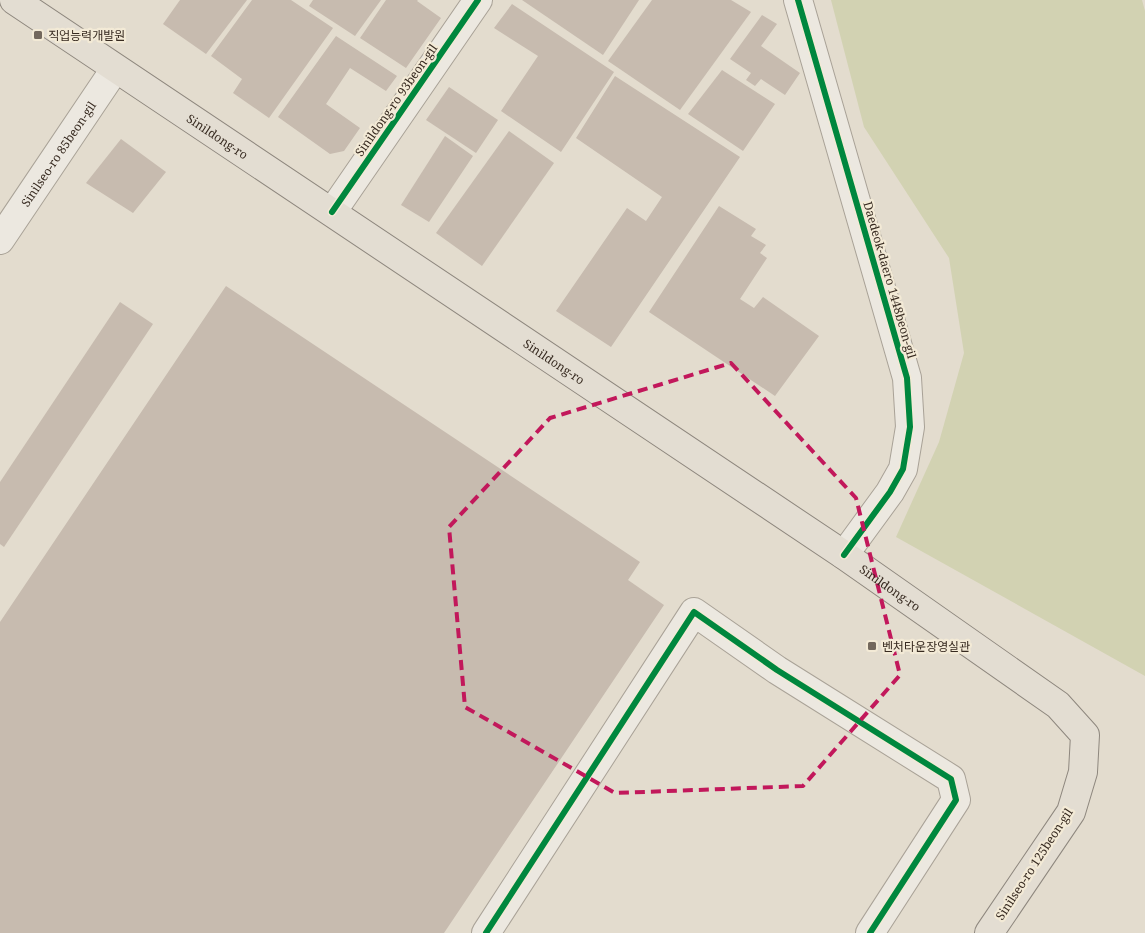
<svg xmlns="http://www.w3.org/2000/svg" width="1145" height="933" font-family="'Noto Serif','Noto Sans KR',serif">
	<style>
		.green { fill: #d2d2b2 }
		.building { fill: #c7bbaf }
		.lines { fill: none; stroke-linecap: round; stroke-linejoin: round }
		.minor-casing { stroke: #a9a297; stroke-width: 30 }
		.major-casing { stroke: #8e877e; stroke-width: 30 }
		.minor { stroke: #ece8e0; stroke-width: 28 }
		.major { stroke: #e3ddd2; stroke-width: 28 }
		.cycleway-casing { stroke: #f3ead6; stroke-width: 9 }
		.cycleway { stroke: #00873e; stroke-width: 6 }
		.marked { fill: none; stroke: #c2185b; stroke-width: 4; stroke-dasharray: 10 6; stroke-linejoin: round }
		.poi-dot { fill: #73685d; stroke: #f3ead6; stroke-width: 2 }
		.labels { text-anchor: middle; dominant-baseline: central; stroke-width: 4.5; stroke-linejoin: round; paint-order: stroke }
		.poi-label { font-size: 12px; fill: #372a20; stroke: #f3ead6; text-anchor: start }
		.street-label { font-size: 12px; fill: #372a20; stroke: #f3ead6 }
	</style>
	<rect width="100%" height="100%" fill="#e3dcce"/>
	<polygon class="green" points="831,0 1142,0 1145,11 1145,676 896,537 939,442 964,353 949,258 864,127"/>
	<g class="building">
		<polygon points="180,0 247,0 206,54 163,24"/>
		<polygon points="252,0 291,0 333,28 269,118 233,93 242,79 211,56"/>
		<polygon points="313,0 381,0 355,36 309,6"/>
		<polygon points="386,0 418,0 417,1 441,18 406,68 360,38"/>
		<polygon points="522,0 639,0 603,55"/>
		<polygon points="652,0 731,0 751,12 680,110 608,61"/>
		<polygon points="512,4 614,72 561,152 501,111 538,56 494,28"/>
		<polygon points="762,15 777,24 761,46 800,73 785,95 761,79 755,86 746,80 751,73 730,59"/>
		<polygon points="336,36 397,76 386,91 350,68 326,104 360,128 344,151 330,154 278,117"/>
		<polygon points="722,70 775,104 743,151 688,114"/>
		<polygon points="615,76 740,157 611,347 556,311 627,208 646,221 662,197 576,138"/>
		<polygon points="449,87 498,120 476,153 426,120"/>
		<polygon points="509,131 554,163 482,266 436,233"/>
		<polygon points="445,136 473,156 429,222 401,205"/>
		<polygon points="121,139 166,172 133,213 86,183"/>
		<polygon points="719,206 756,229 751,236 766,245 760,253 767,258 740,299 754,308 763,297 819,336 775,396 649,312"/>
		<polygon points="226,286 640,562 628,580 664,605 444,933 0,933 0,622"/>
		<polygon points="120,302 153,324 4,547 0,544 0,482"/>
	</g>
	<g class="lines">
		<defs>
			<g id="minor">
				<polyline points="798,0 907,378 910,427 903,469 890,492 844,555"/>
				<polyline points="332,212 478,0"/>
				<path id="s1" d="M 0,240 L 115,69"/>
				<polyline points="486,933 694,612 777,670 951,779 956,800 870,933"/>
			</g>
			<g id="major">
				<path id="s2" d="M 14,0 L 844,555 L 1058,705 L 1085,735 L 1083,772 L 1071,812 L 989,933"/>
			</g>
		</defs>
		<use href="#minor" class="minor-casing"/>
		<use href="#major" class="major-casing"/>
		<use href="#minor" class="minor"/>
		<use href="#major" class="major"/>
		<defs>
			<g id="cycleway">
				<polyline points="798,0 907,378 910,427 903,469 890,492 844,555"/>
				<polyline points="332,212 478,0"/>
				<polyline points="486,933 694,612 777,670 951,779 956,800 870,933"/>
			</g>
		</defs>
		<use href="#cycleway" class="cycleway-casing"/>
		<use href="#cycleway" class="cycleway"/>
	</g>
	<path class="marked" d="M 731,363 L 856,498 L 900,675 L 803,786 L 615,793 L 465,707 L 449,527 L 550,418 Z"/>
	<g class="poi-dot">
		<rect x="33" y="30" width="10" height="10" rx="2.5"/>
		<rect x="867" y="641" width="10" height="10" rx="2.5"/>
	</g>
	<g class="labels">
		<g class="poi-label">
			<text x="48" y="35">직업능력개발원</text>
			<text x="882" y="646">벤처타운장영실관</text>
		</g>
		<g class="street-label">
			<text transform="translate(396 100) rotate(-55)">Sinildong-ro 93beon-gil</text>
			<text stroke="none"><textPath href="#s2" startOffset="245">Sinildong-ro</textPath></text>
			<text stroke="none"><textPath href="#s1" startOffset="104">Sinilseo-ro 85beon-gil</textPath></text>
			<text transform="translate(890 280) rotate(74)">Daedeok-daero 1448beon-gil</text>
			<text stroke="none"><textPath href="#s2" startOffset="650">Sinildong-ro</textPath></text>
			<text stroke="none"><textPath href="#s2" startOffset="1055">Sinildong-ro</textPath></text>
			<text transform="translate(1034 864) rotate(-57)">Sinilseo-ro 125beon-gil</text>
		</g>
	</g>
</svg>
